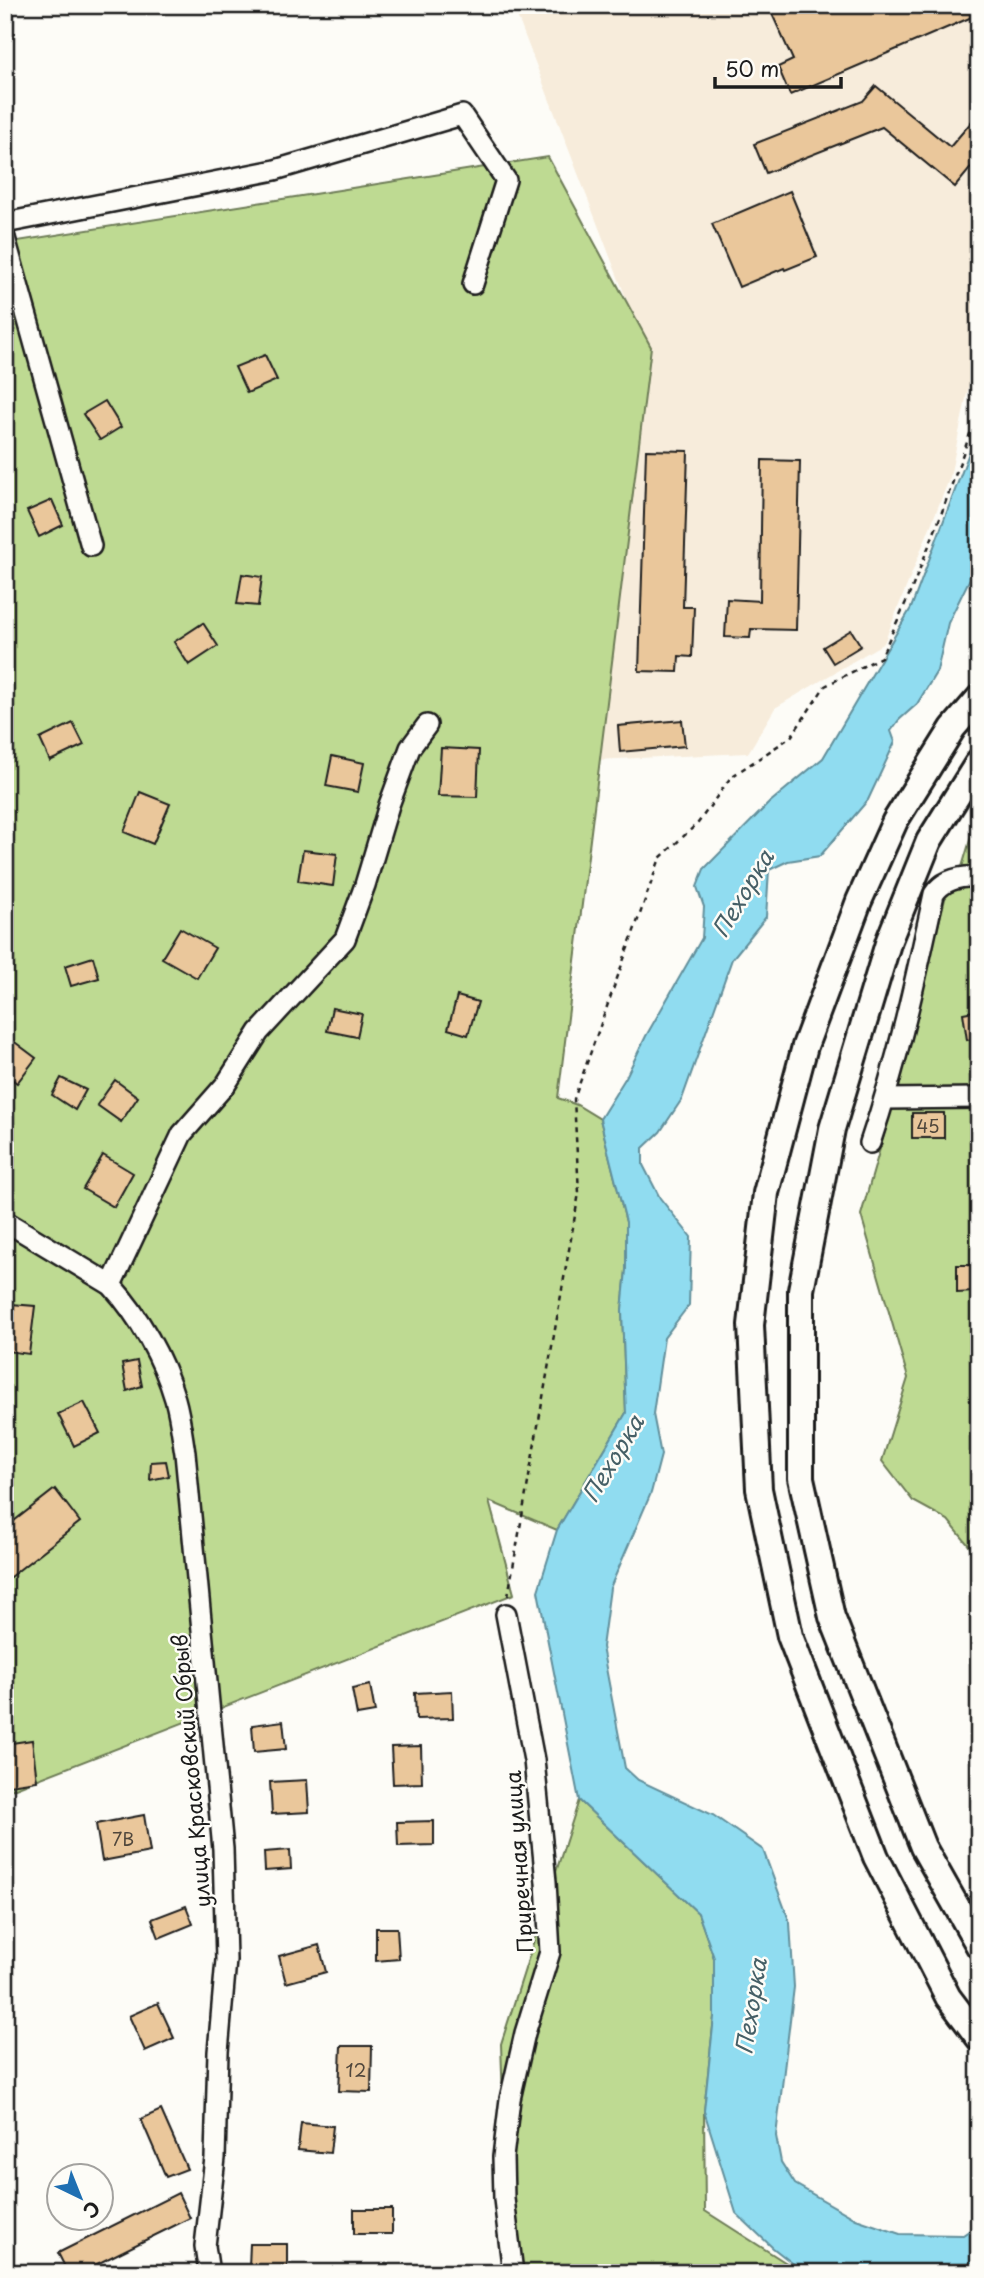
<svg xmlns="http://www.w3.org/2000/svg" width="984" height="2278" font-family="'Playpen Sans',sans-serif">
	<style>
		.built { fill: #f7ecdb }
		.green { fill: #beda92; stroke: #6d7b57; stroke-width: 2 }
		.water { fill: #90dcf0; stroke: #628f9b; stroke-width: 2 }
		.building { fill: #eac79b; stroke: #1c1c1c; stroke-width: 2 }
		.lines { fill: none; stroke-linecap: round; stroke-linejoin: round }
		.minor-casing { stroke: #1c1c1c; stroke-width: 24 }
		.major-casing { stroke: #1c1c1c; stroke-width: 30 }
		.path { stroke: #1c1c1c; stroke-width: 2.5; stroke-dasharray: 5 5; stroke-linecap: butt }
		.minor { stroke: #fdfcf7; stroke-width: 19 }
		.major { stroke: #fdfcf7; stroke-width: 24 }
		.labels { text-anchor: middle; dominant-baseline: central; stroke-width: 5; stroke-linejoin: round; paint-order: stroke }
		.number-label { font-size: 18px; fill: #50473c }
		.street-label { font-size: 21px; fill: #1c1c1c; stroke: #fdfcf7 }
		.water-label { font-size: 23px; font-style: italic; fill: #455f66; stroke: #fdfcf7 }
	</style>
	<rect width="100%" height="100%" fill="#fdfcf7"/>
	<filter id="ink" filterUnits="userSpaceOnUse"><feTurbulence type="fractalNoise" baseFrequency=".0143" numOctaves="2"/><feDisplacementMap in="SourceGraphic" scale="14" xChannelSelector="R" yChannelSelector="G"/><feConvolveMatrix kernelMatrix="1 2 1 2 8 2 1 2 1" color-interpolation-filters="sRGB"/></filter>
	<g filter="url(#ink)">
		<polygon class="built" points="513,5 979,5 979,335 950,477 884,643 775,708 748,753 595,760 648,355"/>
		<g class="green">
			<polygon points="548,157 651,347 558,1098 577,1105 600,1119 626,1222 626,1270 622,1311 626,1413 557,1530 489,1501 514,1594 5,1792 5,243"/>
			<polygon points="979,810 979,1558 948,1520 913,1501 882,1461 908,1378 861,1215 891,1110 946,895 962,867"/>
			<polygon points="579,1800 698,1913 714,1958 714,2017 704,2111 705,2211 802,2273 509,2273 501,2044"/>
		</g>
		<polygon class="water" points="979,426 979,560 948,623 937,671 917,704 899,720 891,731 895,742 868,800 820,856 788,861 769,870 766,917 732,959 682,1099 660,1132 643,1148 643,1165 660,1198 691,1237 689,1305 664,1338 653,1414 661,1455 651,1493 610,1588 602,1647 625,1768 638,1780 713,1815 763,1850 790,1923 794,1987 776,2136 781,2162 795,2184 856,2219 900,2234 963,2235 979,2224 979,2273 805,2273 773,2248 736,2213 704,2111 714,2017 714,1958 698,1913 579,1800 538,1591 557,1530 626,1413 622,1311 626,1270 626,1222 600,1119 626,1077 646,1036 702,938 704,907 697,887 704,869 769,803 823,758 911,608"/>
		<g class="building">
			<polygon points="768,5 979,5 979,14 790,95 778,67 793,60"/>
			<polygon points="876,86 950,147 979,113 979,158 955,187 882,127 766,173 754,144 863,101"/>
			<polygon points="790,191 817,257 785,270 784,268 739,287 712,224"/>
			<polygon points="265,355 277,380 247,393 235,367"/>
			<polygon points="105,401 121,427 100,440 83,414"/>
			<polygon points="646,450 688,451 683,607 694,607 692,657 679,656 678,672 639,671"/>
			<polygon points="762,460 800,461 796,630 751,629 750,638 725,637 727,599 760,601"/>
			<polygon points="52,500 63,525 39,537 27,511"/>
			<polygon points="242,574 262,577 258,606 237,604"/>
			<polygon points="203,623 218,646 189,665 174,642"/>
			<polygon points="851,630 861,646 833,663 823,647"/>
			<polygon points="682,720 685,746 620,752 618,726"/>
			<polygon points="73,723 84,745 50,761 40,739"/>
			<polygon points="441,748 479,750 477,797 438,796"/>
			<polygon points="332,756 364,763 358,792 326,786"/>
			<polygon points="140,792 170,804 153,844 124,832"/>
			<polygon points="303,850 337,854 333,886 298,881"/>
			<polygon points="180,928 215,948 197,978 162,958"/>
			<polygon points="93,957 99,978 71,986 65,966"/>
			<polygon points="457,996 478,1002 468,1035 448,1029"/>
			<polygon points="332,1008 362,1014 357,1037 327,1031"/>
			<polygon points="979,1010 979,1038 967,1040 963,1013"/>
			<polygon points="12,1040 36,1058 17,1083 5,1074 5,1049"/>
			<polygon points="61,1078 86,1090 75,1110 52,1095"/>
			<polygon points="115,1080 138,1097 121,1122 97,1105"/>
			<rect x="912" y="1113" width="32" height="25"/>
			<polygon points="103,1155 133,1173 114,1207 83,1189"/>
			<polygon points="957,1265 973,1265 974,1292 957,1293"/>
			<polygon points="11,1304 35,1306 29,1354 6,1351"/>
			<polygon points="137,1361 142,1386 127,1391 122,1364"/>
			<polygon points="84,1402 100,1433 74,1446 58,1414"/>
			<polygon points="166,1461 169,1476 150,1480 151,1462"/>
			<polygon points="55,1489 80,1522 5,1581 5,1528"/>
			<polygon points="370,1685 375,1712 357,1715 352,1689"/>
			<polygon points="452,1691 453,1718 416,1719 415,1693"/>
			<polygon points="283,1721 286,1749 254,1752 252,1725"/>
			<polygon points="32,1740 37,1781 9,1785 5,1744"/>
			<polygon points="421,1746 422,1783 393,1784 391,1747"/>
			<polygon points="307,1780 309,1812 272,1814 270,1782"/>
			<polygon points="144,1815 150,1852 102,1861 96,1824"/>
			<polygon points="434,1821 434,1845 398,1846 397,1822"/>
			<polygon points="290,1850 291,1869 265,1871 264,1852"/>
			<polygon points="186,1906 193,1924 159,1938 152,1919"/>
			<polygon points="376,1928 397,1928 399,1959 376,1961"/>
			<polygon points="319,1945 326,1972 286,1983 279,1956"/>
			<polygon points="158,2003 174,2038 145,2051 129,2016"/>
			<polygon points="341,2046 372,2046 371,2092 339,2091"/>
			<polygon points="161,2110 187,2169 166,2177 141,2119"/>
			<polygon points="301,2123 333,2126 330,2153 298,2150"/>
			<polygon points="178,2193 190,2218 79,2273 68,2273 58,2253"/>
			<rect x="354" y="2209" width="38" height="25"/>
			<polygon points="250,2244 287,2244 287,2267 249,2267"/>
		</g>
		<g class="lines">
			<defs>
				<g id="minor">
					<polyline points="5,223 275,170 462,115 506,180 473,284"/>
					<polyline points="5,238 91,546"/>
					<polyline points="885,1099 979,1098"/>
					<path d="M 870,1143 C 898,1061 916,978 934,894 C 944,879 962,876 979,877"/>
					<path d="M 5,1221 L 111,1285 C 139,1316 163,1358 175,1399 C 180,1416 182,1435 185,1453 L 223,1849 L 226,1960 L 218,2052 L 215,2158 L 205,2246 L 209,2273"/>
					<polyline points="111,1285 182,1134 226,1084 259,1032 345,939 365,885 389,805 410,748 427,725"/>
					<polyline points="506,1614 534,1760 546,1882 550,1952 525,2033 510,2099 503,2157 504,2199 513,2273"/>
				</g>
				<g id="major">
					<polyline points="979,698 953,728 895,821 859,901 805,1046 766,1193 751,1325 759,1489 790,1636 876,1857 948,1997 979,2038"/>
					<polyline points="979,761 929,841 889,940 832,1129 801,1290 801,1478 832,1617 923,1847 979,1946"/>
				</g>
			</defs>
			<use href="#minor" class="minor-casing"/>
			<use href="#major" class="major-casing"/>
			<polyline class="path" points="508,1596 579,1193 574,1099 660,858 698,823 731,777 791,737 825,686 881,657 910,593 938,523 979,409"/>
			<use href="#minor" class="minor"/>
			<use href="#major" class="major"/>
		</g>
	</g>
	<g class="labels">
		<g class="number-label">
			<text x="928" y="1125">45</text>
			<text x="123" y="1838">7В</text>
			<text x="356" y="2069">12</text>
		</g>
		<g class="street-label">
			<text transform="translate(190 1771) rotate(-95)">улица Красковский Обрыв</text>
			<text transform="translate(518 1862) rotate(-94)">Приречная улица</text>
		</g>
		<g class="water-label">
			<text transform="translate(742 893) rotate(-59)">Пехорка</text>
			<text transform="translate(612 1458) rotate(-59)">Пехорка</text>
			<text transform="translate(750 2006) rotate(-81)">Пехорка</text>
		</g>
	</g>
	<rect width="984" height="2278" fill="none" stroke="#fdfcf7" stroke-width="28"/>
	<rect x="14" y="14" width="956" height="2250" fill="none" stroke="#1c1c1c" stroke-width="2.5" filter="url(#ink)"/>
	<g transform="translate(80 2197) rotate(137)"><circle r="33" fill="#fdfcf7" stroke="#a3a29f" stroke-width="2"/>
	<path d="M0-5L12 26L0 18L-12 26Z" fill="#1f6fb2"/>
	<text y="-10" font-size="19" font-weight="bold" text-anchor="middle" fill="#1c1c1c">С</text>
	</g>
	<path d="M715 77v10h126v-10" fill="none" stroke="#1c1c1c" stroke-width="3.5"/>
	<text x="725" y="77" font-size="21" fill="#1c1c1c" stroke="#fdfcf7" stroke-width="5" paint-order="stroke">50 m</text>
</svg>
